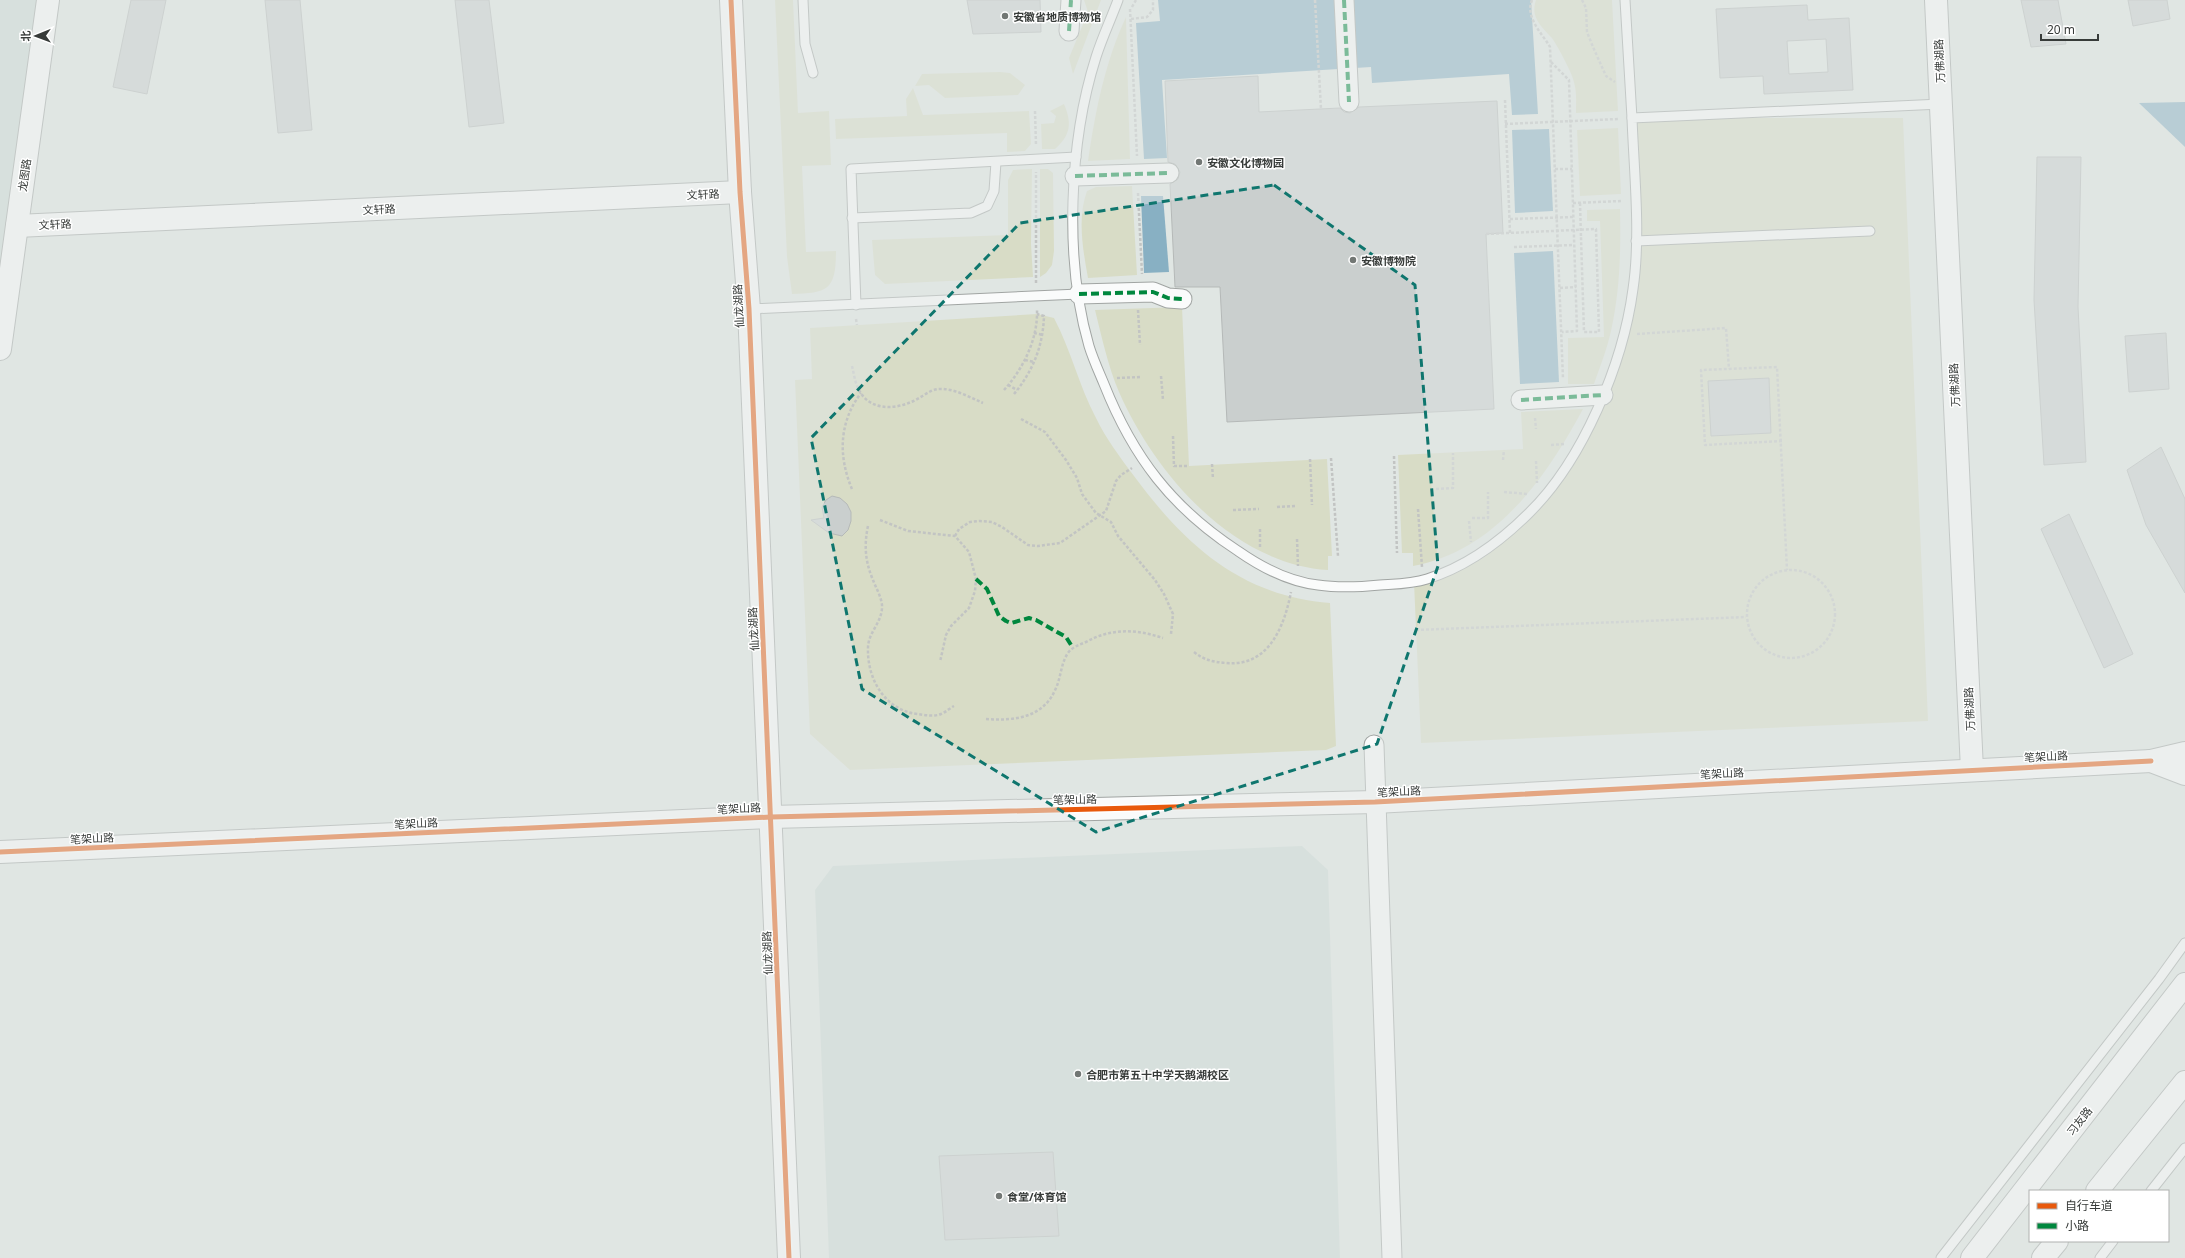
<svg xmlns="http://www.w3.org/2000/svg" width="2185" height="1258" font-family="'Noto Sans','Noto Sans SC',sans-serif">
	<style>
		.built { fill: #cddad5 }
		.green { fill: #d8dcc6 }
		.water { fill: #88b0c3 }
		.building { fill: #cacfce; stroke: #b5b9b8; fill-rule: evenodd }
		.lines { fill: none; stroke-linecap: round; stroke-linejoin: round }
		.lane-casing { stroke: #a1a5a3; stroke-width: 11 }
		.street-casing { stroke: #a1a5a3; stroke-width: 21 }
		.secondary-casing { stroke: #a1a5a3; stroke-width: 24 }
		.primary-casing { stroke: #a1a5a3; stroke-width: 24 }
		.path { stroke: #c2c4c3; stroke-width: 2.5; stroke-dasharray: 3 2; stroke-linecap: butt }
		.lane { stroke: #fafbfb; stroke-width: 9 }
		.street { stroke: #fafbfb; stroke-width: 19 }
		.secondary { stroke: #fafbfb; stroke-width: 22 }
		.primary { stroke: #fafbfb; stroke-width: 22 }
		.path-bridge { stroke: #c2c4c3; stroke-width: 2.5; stroke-dasharray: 3 2; stroke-linecap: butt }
		.quiet { stroke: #00873e; stroke-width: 4; stroke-dasharray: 8 4; stroke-linecap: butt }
		.cycleway-casing { stroke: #fff; stroke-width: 8 }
		.cycleway { stroke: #e8590c; stroke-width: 5 }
		.marked { fill: none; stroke: #0f766e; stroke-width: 3; stroke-dasharray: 8 5; stroke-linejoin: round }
		.poi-dot { fill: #727774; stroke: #fff; stroke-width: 1.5 }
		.labels { text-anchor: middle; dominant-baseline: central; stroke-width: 3; stroke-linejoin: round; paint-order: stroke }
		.poi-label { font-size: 11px; font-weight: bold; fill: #373b39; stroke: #fff; text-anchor: start }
		.street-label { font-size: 11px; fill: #373b39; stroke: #fff }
	</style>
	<rect width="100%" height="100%" fill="#e0e6e3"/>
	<g class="built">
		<polygon points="0,0 48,0 0,349"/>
		<polygon points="1302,846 1328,870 1340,1258 829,1258 815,890 833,866"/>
	</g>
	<g class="green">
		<path d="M 775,0 L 793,0 L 798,113 L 829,111 L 831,165 L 802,166 L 806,252 L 836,251 C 836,290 828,293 792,294 L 787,257 Z"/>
		<polygon points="1084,0 1101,0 1073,74 1069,58 1088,12"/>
		<path d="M 1536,0 L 1612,0 L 1618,111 L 1576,113 C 1576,101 1577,90 1573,79 C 1572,73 1555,41 1551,37 C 1541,26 1530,17 1536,0 Z"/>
		<path d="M 1126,17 L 1130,159 L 1088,161 C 1095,112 1105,62 1126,17 Z"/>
		<polygon points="1000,72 1010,73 1025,85 1018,95 945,98 929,85 915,86 922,74"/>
		<polygon points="913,88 923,115 1029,111 1031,144 1025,151 1007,152 1007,133 836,139 835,119 907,116 906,99"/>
		<path d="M 1064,104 C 1072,123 1071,135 1055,149 L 1042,149 L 1041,124 L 1054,123 L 1056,116 L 1050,111 Z"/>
		<polygon points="1632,118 1903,118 1928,721 1421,743 1414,582 1478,556 1542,501 1578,450 1609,379 1633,289"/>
		<polygon points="1618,128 1621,194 1580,196 1577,130"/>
		<polygon points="1032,169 1031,244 1033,277 885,284 875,275 872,240 1008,235 1008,180 1013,170"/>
		<polygon points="1040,169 1048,169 1053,173 1054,251 1052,265 1046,273 1040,277"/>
		<path d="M 1132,186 L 1137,275 L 1088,278 C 1083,250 1077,218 1087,191 L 1096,187 Z"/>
		<path d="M 1620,209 C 1621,250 1620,291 1611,331 C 1607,349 1600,367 1594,384 L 1568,384 L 1568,338 L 1604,337 L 1600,221 L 1587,221 L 1587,210 Z"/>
		<path d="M 1182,307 L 1189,466 L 1327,459 L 1332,556 L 1328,556 L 1328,570 C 1233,564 1155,474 1119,392 C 1108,366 1102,338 1095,310 Z"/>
		<path d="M 1037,314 L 1054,318 C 1071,350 1079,386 1096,418 C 1106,439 1120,457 1134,476 C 1185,545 1241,596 1330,603 L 1336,746 L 1326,750 L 850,770 L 810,734 L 795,380 L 812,379 L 810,328 Z"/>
		<path d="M 1583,409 C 1546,478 1495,551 1413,566 L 1413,553 L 1402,553 L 1398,455 L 1523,449 L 1521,412 Z"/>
	</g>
	<g class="water">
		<polygon points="1158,0 1531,0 1538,114 1512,115 1509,74 1372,83 1371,67 1162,80 1167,158 1144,159 1136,23 1160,21"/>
		<polygon points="2185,102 2185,147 2139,103"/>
		<polygon points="1549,129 1553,211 1515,213 1512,130"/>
		<polygon points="1141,196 1163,196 1169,272 1144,273"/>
		<polygon points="1553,251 1559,382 1520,384 1514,253"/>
	</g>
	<g class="building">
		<polygon points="131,0 166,0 147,94 113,87"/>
		<polygon points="265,0 300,0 312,130 278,133"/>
		<polygon points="455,0 489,0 504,123 469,127"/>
		<polygon points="967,0 1040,0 1041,32 973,34"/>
		<polygon points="2021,0 2058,0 2066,44 2031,47"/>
		<polygon points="2128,0 2167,0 2170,19 2133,26"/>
		<path d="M 1807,5 L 1808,20 L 1849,18 L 1853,90 L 1764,94 L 1763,76 L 1720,78 L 1716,9 ZM 1826,39 L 1828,72 L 1789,74 L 1787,41 Z"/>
		<polygon points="1258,76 1259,112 1340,108 1344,112 1350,113 1359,107 1497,101 1503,233 1486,234 1494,409 1227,422 1220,287 1175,287 1170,184 1178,179 1180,172 1175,164 1168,162 1165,81"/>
		<polygon points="2037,157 2081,157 2078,307 2086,462 2044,465 2034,300"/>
		<polygon points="2166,333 2169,389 2129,392 2125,336"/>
		<polygon points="1769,378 1771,433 1711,436 1708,381"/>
		<polygon points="2161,447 2185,499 2185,593 2146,525 2127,470"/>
		<polygon points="832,496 840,498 847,504 851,512 851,521 848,530 842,536 829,533 811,520 824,518 822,507 826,500"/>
		<polygon points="2069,514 2133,654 2104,668 2041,529"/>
		<polygon points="1053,1152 1059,1236 945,1240 939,1156"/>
	</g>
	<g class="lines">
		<defs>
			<g id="lane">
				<polyline points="803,0 805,44 813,73"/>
				<path d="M 1118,0 C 1111,19 1102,38 1096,57 C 1069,142 1064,260 1089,346 C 1093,359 1099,372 1104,384 C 1133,457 1172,508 1238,551 C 1261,567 1290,582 1318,585 C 1338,588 1360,587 1380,585 C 1395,584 1412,584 1427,579 C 1466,567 1500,542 1529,513 C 1583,460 1623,364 1633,289 C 1641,235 1634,173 1632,118 L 1941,104"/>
				<polyline points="1625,0 1632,118"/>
				<polyline points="852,218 971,213 987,206 994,191 996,162"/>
				<polyline points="1636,241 1870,231"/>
				<polyline points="856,305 851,169 1076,157"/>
				<polyline points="749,309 1079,294"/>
				<polyline points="2151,1191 2185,1148"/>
				<polyline points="1941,1258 2159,979 2185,943"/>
				<polyline points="2100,1258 2113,1241"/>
			</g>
			<g id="street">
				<polyline points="1344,0 1349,102"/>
				<polyline points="1069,31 1071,0"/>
				<polyline points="1075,176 1169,173"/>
				<polyline points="1079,294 1153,292 1168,298 1182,299"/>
				<polyline points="1521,400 1603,395"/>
				<polyline points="1374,745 1392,1258"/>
			</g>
			<g id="secondary">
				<polyline points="731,0 740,192 749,309 789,1258"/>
				<polyline points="1936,0 1972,770"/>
				<polyline points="17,226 740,192"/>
				<polyline points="0,349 48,0"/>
				<polyline points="2185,753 2151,761 2185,774"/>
				<polyline points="0,852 771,817 1375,802 2151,761"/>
			</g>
			<g id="primary">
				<polyline points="2097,1191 2185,1082"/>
				<polyline points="1972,1258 2185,984"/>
				<polyline points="2043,1258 2057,1241"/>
			</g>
		</defs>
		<use href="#lane" class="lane-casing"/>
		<use href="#street" class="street-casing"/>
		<use href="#secondary" class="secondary-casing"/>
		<use href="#primary" class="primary-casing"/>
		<g class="path">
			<polyline points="1315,0 1321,109"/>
			<path d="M 1532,0 C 1525,18 1542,33 1550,47 L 1563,379"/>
			<polyline points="1582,0 1586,8 1587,32 1593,47 1606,76 1615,82"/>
			<polyline points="1132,7 1136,0"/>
			<polyline points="1130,9 1137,156"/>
			<polyline points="1131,19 1147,17 1153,10 1153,0"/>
			<polyline points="1551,62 1569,80 1577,331 1562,332"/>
			<polyline points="1505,100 1510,233"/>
			<polyline points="1035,111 1036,145"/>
			<polyline points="1505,124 1618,119"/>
			<polyline points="1555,169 1572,169"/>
			<polyline points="1138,193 1142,274"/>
			<polyline points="1573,203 1622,201"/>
			<polyline points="1580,203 1581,237"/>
			<polyline points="1510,219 1573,217"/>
			<polyline points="1514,247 1574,245"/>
			<polyline points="1036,283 1036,172"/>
			<polyline points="1560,288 1576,287"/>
			<polyline points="1138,310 1140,345"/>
			<polyline points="856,319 857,325"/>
			<polyline points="1034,333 1043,335"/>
			<polyline points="1637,334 1726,328 1729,369"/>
			<polyline points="1025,360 1034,362"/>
			<path d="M 852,366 C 854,374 855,383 859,390 C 869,410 893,410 911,402 C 920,399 929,390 938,389 C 954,388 969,397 983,403"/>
			<polyline points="1161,376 1163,400"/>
			<polyline points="1117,378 1141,377"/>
			<polyline points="1008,385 1017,390"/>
			<path d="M 1004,390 C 1023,369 1038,339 1037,310"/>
			<path d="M 1014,394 C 1033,371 1043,346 1044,316 L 1037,314"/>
			<polyline points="1535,418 1536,429"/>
			<polyline points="1021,419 1045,432 1066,460 1077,478 1082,494 1096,513 1111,522 1118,536 1155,580 1164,594 1173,614 1171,634"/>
			<polyline points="1173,436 1174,466 1189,466"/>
			<polyline points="1782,441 1705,445 1701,370 1777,367 1787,570"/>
			<polyline points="1551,445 1564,444"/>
			<polyline points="1394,456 1397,553"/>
			<polyline points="1331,458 1338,556"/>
			<polyline points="1310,459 1312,505"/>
			<polyline points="1503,460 1504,450"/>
			<polyline points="1536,461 1537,483"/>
			<polyline points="1212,464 1213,479"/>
			<path d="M 852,489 C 838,456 839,422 861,393"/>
			<polyline points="1436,489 1453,488 1453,453"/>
			<polyline points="1504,492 1528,494"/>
			<polyline points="1277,507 1295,506"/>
			<polyline points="1418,509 1422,567"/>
			<polyline points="1233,510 1259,509"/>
			<polyline points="1472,518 1488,518 1488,492"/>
			<polyline points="880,520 908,531 955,536 969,552 976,579 975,591 969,608 951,626 946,635 940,662"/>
			<polyline points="1469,521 1471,542"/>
			<path d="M 868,526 C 864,545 865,561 873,580 C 876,588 881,596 882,605 C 883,622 868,632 868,648 C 867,679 885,710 917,714 C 925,715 934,717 941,714 C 946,712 950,708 954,706"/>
			<polyline points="1260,529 1260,549"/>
			<polyline points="955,536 959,529 970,522 980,521 992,522 1002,527 1028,545 1038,546 1060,543 1106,511 1116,481 1121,475 1132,468"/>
			<polyline points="1297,539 1298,566"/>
			<circle cx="1791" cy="614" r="44"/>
			<polyline points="1416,630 1746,617"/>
			<path d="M 1194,652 C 1204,660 1213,662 1226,663 C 1268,667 1284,628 1291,592"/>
			<path d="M 986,719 C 1014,721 1044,718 1056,688 C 1061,677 1061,663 1068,653 C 1072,647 1079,645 1086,642 C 1111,628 1136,629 1163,638"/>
		</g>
		<use href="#lane" class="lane"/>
		<use href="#street" class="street"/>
		<use href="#secondary" class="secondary"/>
		<use href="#primary" class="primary"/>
		<polyline class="path-bridge" points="1486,234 1596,229 1599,332 1584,332 1581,237"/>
		<g class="quiet">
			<polyline points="1344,0 1349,102"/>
			<polyline points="1069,31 1071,0"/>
			<polyline points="1075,176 1169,173"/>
			<polyline points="1079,294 1153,292 1168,298 1182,299"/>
			<polyline points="1521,400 1603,395"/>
			<polyline points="976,579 987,589 999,616 1006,621 1011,623 1029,618 1036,620 1066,637 1073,648"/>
		</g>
		<defs>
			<g id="cycleway">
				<polyline points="731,0 740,192 749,309 789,1258"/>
				<polyline points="0,852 771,817 1375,802 2151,761"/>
			</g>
		</defs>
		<use href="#cycleway" class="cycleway-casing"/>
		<use href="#cycleway" class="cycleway"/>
	</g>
	<path d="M0 0H2185V1258H0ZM 1274,185 L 1415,285 L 1438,566 L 1377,744 L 1096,832 L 862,689 L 811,438 L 1020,223 Z" fill="#e0e6e3" fill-opacity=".55" fill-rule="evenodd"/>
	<path class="marked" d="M 1274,185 L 1415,285 L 1438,566 L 1377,744 L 1096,832 L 862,689 L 811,438 L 1020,223 Z"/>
	<g class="poi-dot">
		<circle cx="1005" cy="16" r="4"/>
		<circle cx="1199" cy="162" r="4"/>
		<circle cx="1353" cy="260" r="4"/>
		<circle cx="1078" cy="1074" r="4"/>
		<circle cx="999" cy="1196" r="4"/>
	</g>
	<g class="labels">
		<g class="poi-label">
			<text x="1013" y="16">安徽省地质博物馆</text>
			<text x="1207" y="162">安徽文化博物园</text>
			<text x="1361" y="260">安徽博物院</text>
			<text x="1086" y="1074">合肥市第五十中学天鹅湖校区</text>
			<text x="1007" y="1196">食堂/体育馆</text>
		</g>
		<g class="street-label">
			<text transform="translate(1939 61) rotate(-93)">万佛湖路</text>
			<text transform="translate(24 175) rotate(-82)">龙图路</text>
			<text transform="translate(703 194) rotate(-3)">文轩路</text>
			<text transform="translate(379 209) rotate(-3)">文轩路</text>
			<text transform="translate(55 224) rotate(-3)">文轩路</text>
			<text transform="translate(738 306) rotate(-93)">仙龙湖路</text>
			<text transform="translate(1954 385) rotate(-93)">万佛湖路</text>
			<text transform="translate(753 629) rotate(-93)">仙龙湖路</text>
			<text transform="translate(1969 709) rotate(-93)">万佛湖路</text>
			<text transform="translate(2046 756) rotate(-3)">笔架山路</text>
			<text transform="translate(1722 773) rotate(-3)">笔架山路</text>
			<text transform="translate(1399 791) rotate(-3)">笔架山路</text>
			<text transform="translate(1075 799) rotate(-1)">笔架山路</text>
			<text transform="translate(739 808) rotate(-3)">笔架山路</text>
			<text transform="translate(416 823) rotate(-3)">笔架山路</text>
			<text transform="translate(92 838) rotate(-3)">笔架山路</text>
			<text transform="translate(767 953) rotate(-92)">仙龙湖路</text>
			<text transform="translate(2079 1121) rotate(-52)">习友路</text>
		</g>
	</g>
	<rect x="2029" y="1190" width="140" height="52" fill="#ffffff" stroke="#afb1b0"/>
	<rect x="2037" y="1203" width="20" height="6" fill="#e8590c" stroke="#afb1b0"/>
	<text x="2065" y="1210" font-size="12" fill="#373b39">自行车道</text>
	<rect x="2037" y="1223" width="20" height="6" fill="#00873e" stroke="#afb1b0"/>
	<text x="2065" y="1230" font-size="12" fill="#373b39">小路</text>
	<g transform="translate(36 36) rotate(269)" stroke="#ffffff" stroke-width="3" paint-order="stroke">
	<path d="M0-3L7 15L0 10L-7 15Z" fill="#373b39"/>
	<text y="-6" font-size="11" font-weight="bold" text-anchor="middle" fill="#373b39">北</text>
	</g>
	<path d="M2041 34v6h57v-6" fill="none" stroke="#373b39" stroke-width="2"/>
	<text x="2047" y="34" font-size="12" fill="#373b39" stroke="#ffffff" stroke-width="3" paint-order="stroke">20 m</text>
</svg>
